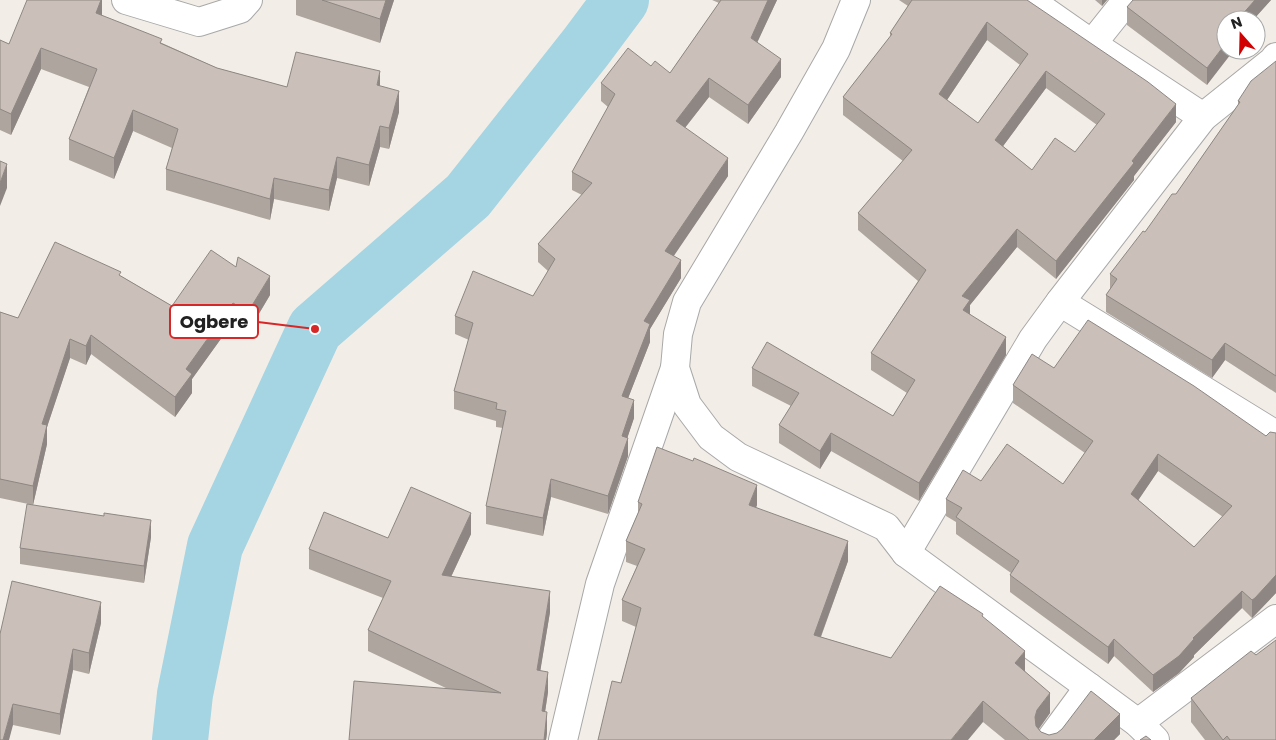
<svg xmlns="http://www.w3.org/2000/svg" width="1276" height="740" font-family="Poppins,sans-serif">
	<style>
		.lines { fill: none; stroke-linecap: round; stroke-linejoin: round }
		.river { stroke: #a5d4e2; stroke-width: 56 }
		.minor-casing { stroke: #a8a8a8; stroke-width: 30 }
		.tertiary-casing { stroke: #a8a8a8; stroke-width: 30 }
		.minor { stroke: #fff; stroke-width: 28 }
		.tertiary { stroke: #fff; stroke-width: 28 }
		.wall { fill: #aea59f; fill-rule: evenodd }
		.shaded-wall { fill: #8d8682 }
		.building { fill: #cac0b9; stroke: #8d8682; fill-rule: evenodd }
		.leader { fill: none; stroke: #d62828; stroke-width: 2 }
		.callout-dot { fill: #d62828; stroke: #fff; stroke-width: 2 }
		.callout { fill: #fff; stroke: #d62828; stroke-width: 2 }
		.callout-label { font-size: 18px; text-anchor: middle; font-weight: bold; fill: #212121 }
	</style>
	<rect width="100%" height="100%" fill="#f2eee7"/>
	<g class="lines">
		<polyline class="river" points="180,740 185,694 215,546 315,329 468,196 586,47 621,0"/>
		<defs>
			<g id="minor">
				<polyline points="126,0 199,22 240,9 248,0"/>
				<polyline points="1029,0 1092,44 1203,117"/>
				<polyline points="1092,44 1127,0"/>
				<polyline points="1060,302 1276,435"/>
				<polyline points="906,553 1033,339 1060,302 1203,117 1273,61 1276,57"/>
				<polyline points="1138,723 1276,619"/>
				<polyline points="563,740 600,584 675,368"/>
				<polyline points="1050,740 1089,687"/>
			</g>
			<polyline id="tertiary" points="856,0 836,49 789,132 687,302 678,334 675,368 687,405 711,437 738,457 886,527 906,553 1089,687 1138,723 1155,740"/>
		</defs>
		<use href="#minor" class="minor-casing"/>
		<use href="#tertiary" class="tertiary-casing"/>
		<use href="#minor" class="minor"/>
		<use href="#tertiary" class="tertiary"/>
	</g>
	<g class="wall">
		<polygon points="102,0 102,16 162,43 217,68 287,87 380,86 399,112 389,149 380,147 369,186 337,178 329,211 274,199 270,220 166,190 166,169 172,148 133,131 114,179 69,160 69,139 89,87 41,69 11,135 0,130 0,40 9,44"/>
		<polygon points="296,0 394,0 380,43 296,15"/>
		<polygon points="712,0 777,0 757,42 781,77 748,124 709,97 685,128 728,176 673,256 681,278 650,329 650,342 628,398 634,418 627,438 628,456 608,514 551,497 543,536 486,524 486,506 503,428 496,427 496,421 454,409 454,391 469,340 455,334 455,316 533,296 548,271 538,262 538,244 582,195 572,190 572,172 608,107 601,101 601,83 651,66 670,73 719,3"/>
		<path d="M 899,0 L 1027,0 L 1176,122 L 1134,176 L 1134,180 L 1056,279 L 1017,247 L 970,305 L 970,314 L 1006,355 L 919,501 L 831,451 L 820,469 L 779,443 L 779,425 L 791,406 L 752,386 L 752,368 L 893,416 L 907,393 L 871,370 L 871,353 L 918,281 L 858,230 L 858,213 L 903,161 L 843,115 L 843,97 L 890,37 L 890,33 L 908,6 ZM 987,40 L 1020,65 L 978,123 L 947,100 ZM 1046,88 L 1097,125 L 1075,152 L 1032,170 L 1003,146 Z"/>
		<polygon points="1095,0 1107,0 1102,6"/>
		<polygon points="1271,0 1253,20 1226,20 1207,85 1127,25 1127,7"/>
		<polygon points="1276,61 1276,393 1225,360 1212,378 1106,312 1106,295 1110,290 1110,274 1145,232 1176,194 1238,105 1238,101"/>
		<polygon points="121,276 172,306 270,295 248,332 233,322 192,379 192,393 175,417 91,354 86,365 70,358 47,427 47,444 33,505 0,498 0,312 18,318"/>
		<path d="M 1054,368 L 1266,436 L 1276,433 L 1276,593 L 1255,615 L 1252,618 L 1242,608 L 1194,655 L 1194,657 L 1179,673 L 1153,692 L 1114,656 L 1108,664 L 1010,592 L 1010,575 L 1011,573 L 956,534 L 956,522 L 946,516 L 946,499 L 981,481 L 1063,484 L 1085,453 L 1013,403 L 1013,385 ZM 1158,471 L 1223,517 L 1194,547 L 1138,500 Z"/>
		<polygon points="638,502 757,505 756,507 848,561 821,637 891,658 983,618 1025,671 1050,713 1039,729 1041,732 1049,735 1120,734 1114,740 1005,740 983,722 621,683 636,627 622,621 622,600 637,566 626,562 626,541 638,513"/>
		<polygon points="471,534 451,577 550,612 540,671 548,692 545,712 547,733 546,740 349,740 448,689 368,651 368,630 383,598 309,569 309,549 388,538"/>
		<polygon points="151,537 144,583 20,564 20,548"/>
		<polygon points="101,623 89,674 73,670 60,735 13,725 0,634"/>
		<polygon points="1191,698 1276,740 1205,740 1191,722"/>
	</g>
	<g class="shaded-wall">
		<polygon points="101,0 102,0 102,20 96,13"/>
		<polygon points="386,0 394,0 380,43 380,19"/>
		<polygon points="768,0 777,0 751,56 751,38"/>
		<polygon points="1102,0 1107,0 1102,6"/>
		<polygon points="1255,0 1271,0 1253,20 1240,20 1240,17"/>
		<polygon points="987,22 987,40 939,112 939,94"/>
		<polygon points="1226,43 1226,50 1234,50 1207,85 1207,68"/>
		<polygon points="41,48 41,69 11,135 11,114"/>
		<polygon points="781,59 781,77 748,124 748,105"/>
		<polygon points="380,71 380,92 377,85"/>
		<polygon points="1046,71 1046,88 995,157 995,140"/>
		<polygon points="709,78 709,97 676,139 676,121"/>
		<polygon points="399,91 399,112 389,149 389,128"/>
		<polygon points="1176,104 1176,122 1134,176 1134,180 1056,279 1056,261 1132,161"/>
		<polygon points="133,110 133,131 114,179 114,158"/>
		<polygon points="380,126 380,147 369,186 369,165"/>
		<polygon points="337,157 337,178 329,211 329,190"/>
		<polygon points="728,158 728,176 665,269 665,251"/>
		<polygon points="7,164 7,188 0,206 0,183"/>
		<polygon points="274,178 274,199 270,220 270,199"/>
		<polygon points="1017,229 1017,247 970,305 970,318 963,313 962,296"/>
		<polygon points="681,260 681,278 650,329 650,342 622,414 622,396 644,321"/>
		<polygon points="270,276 270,295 248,332 248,312"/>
		<polygon points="233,303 233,322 192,379 192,393 175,417 175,397 186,369"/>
		<polygon points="91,335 91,354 86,365 86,346"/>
		<polygon points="1006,337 1006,355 919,501 919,483"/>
		<polygon points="70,339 70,358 47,427 47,444 33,505 33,486 42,424"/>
		<polygon points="1225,343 1225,360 1212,378 1212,360"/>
		<polygon points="634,400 634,418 622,454 622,436"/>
		<polygon points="831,433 831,451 820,469 820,451"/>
		<polygon points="628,438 628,456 608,514 608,496"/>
		<polygon points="1158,454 1158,471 1131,511 1131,494"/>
		<polygon points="551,479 551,497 543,536 543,518"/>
		<polygon points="757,485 757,505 749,525 749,505"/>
		<polygon points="471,513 471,534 442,596 442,575"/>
		<polygon points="151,520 151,537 144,583 144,566"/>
		<polygon points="848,541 848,561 814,655 814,635"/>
		<polygon points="1276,575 1276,593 1255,615 1252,618 1252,600"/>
		<polygon points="550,591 550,612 537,691 537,670"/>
		<polygon points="1242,591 1242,608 1194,655 1194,657 1179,673 1153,692 1153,675 1193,638"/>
		<polygon points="101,602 101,623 89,674 89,653"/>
		<polygon points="1114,639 1114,656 1108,664 1108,647"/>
		<polygon points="73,649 73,670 60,735 60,714"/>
		<polygon points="1025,651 1025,672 1015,663"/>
		<polygon points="548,672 548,692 542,732 542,711"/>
		<polygon points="1050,693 1050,713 1037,731 1035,738 1035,717 1037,710"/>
		<polygon points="983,701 983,722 968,740 951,740"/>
		<polygon points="13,704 13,725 9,740 3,740"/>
		<polygon points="547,712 547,733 546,740 544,740"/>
		<polygon points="1120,714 1120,734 1114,740 1094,740"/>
	</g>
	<g class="building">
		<polygon points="27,0 101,0 96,13 162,39 160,43 217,68 287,87 296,52 380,71 377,85 399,91 389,128 380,126 369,165 337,157 329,190 274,178 270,199 166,169 178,129 133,110 114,158 69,139 97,69 41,48 11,114 0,109 0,40 9,44"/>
		<polygon points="322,0 386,0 380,19"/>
		<polygon points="721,0 768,0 751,38 781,59 748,105 709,78 676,121 728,158 665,251 681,260 644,321 650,324 622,396 634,400 622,436 628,438 608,496 551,479 543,518 486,506 506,411 496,409 497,403 454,391 473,323 455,316 473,271 533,296 555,259 538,244 592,183 572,172 615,94 601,83 628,48 651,66 655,61 670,73"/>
		<path d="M 912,0 L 1027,0 L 1148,82 L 1176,104 L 1132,161 L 1134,163 L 1056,261 L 1017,229 L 962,296 L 970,300 L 963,310 L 1006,337 L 919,483 L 831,433 L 820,451 L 779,425 L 799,393 L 752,368 L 767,342 L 893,416 L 915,380 L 871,353 L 926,270 L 858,213 L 912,150 L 843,97 L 892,34 L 890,33 ZM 987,22 L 1028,54 L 978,123 L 939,94 ZM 1046,71 L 1105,114 L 1075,152 L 1055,138 L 1032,170 L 995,140 Z"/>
		<polygon points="1133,0 1255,0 1240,17 1243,20 1226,20 1226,43 1207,68 1127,7"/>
		<polygon points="1276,61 1276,376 1225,343 1212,360 1106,295 1117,279 1110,274 1143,231 1145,232 1172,194 1176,194 1240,102 1238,101 1251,81"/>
		<polygon points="0,161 7,164 0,183"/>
		<polygon points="55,242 121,272 119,275 172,306 211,250 236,267 238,257 270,276 248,312 233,303 186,369 192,374 175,397 91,335 86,346 70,339 42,424 47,425 33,486 0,479 0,312 18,318"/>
		<path d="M 1088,320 L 1194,386 L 1266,436 L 1270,432 L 1276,433 L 1276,575 L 1255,598 L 1252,600 L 1242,591 L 1193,638 L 1194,639 L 1179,656 L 1153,675 L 1114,639 L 1108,647 L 1010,575 L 1019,561 L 956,517 L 962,508 L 946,499 L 963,470 L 981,481 L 1007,444 L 1063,484 L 1093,441 L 1013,385 L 1032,354 L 1054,368 ZM 1158,454 L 1232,506 L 1194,547 L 1131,494 Z"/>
		<polygon points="657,447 693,461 694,458 757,485 749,505 848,541 814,635 891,658 940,586 983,614 982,616 1025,651 1015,663 1050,693 1037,710 1035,717 1036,726 1041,732 1049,735 1057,733 1062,729 1091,691 1120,714 1094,740 1029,740 983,701 951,740 598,740 612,681 621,683 641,608 622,600 645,549 626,541 642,504 638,502"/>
		<polygon points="411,487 471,513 442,575 550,591 537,670 548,672 542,711 547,712 544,740 349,740 354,681 501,693 368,630 391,581 309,549 324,512 388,538"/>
		<polygon points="27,504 104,516 104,513 151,520 144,566 20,548"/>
		<polygon points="12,581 101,602 89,653 73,649 60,714 13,704 3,740 0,740 0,634"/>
		<polygon points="1276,640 1276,740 1230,740 1227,736 1223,740 1191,698 1251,651 1256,655"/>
		<polygon points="1146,736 1151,740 1140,740"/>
	</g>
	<path class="leader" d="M315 329L258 322"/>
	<circle class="callout-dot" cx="315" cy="329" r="5"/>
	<rect class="callout" x="170" y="305" width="88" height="33" rx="5"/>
	<g class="callout-label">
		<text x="214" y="328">Ogbere</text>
	</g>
	<g transform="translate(1241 35) rotate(340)"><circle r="24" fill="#ffffff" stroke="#a6a6a6"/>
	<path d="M0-4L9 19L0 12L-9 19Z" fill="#d10001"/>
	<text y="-8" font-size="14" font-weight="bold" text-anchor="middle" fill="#212121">N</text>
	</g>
</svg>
